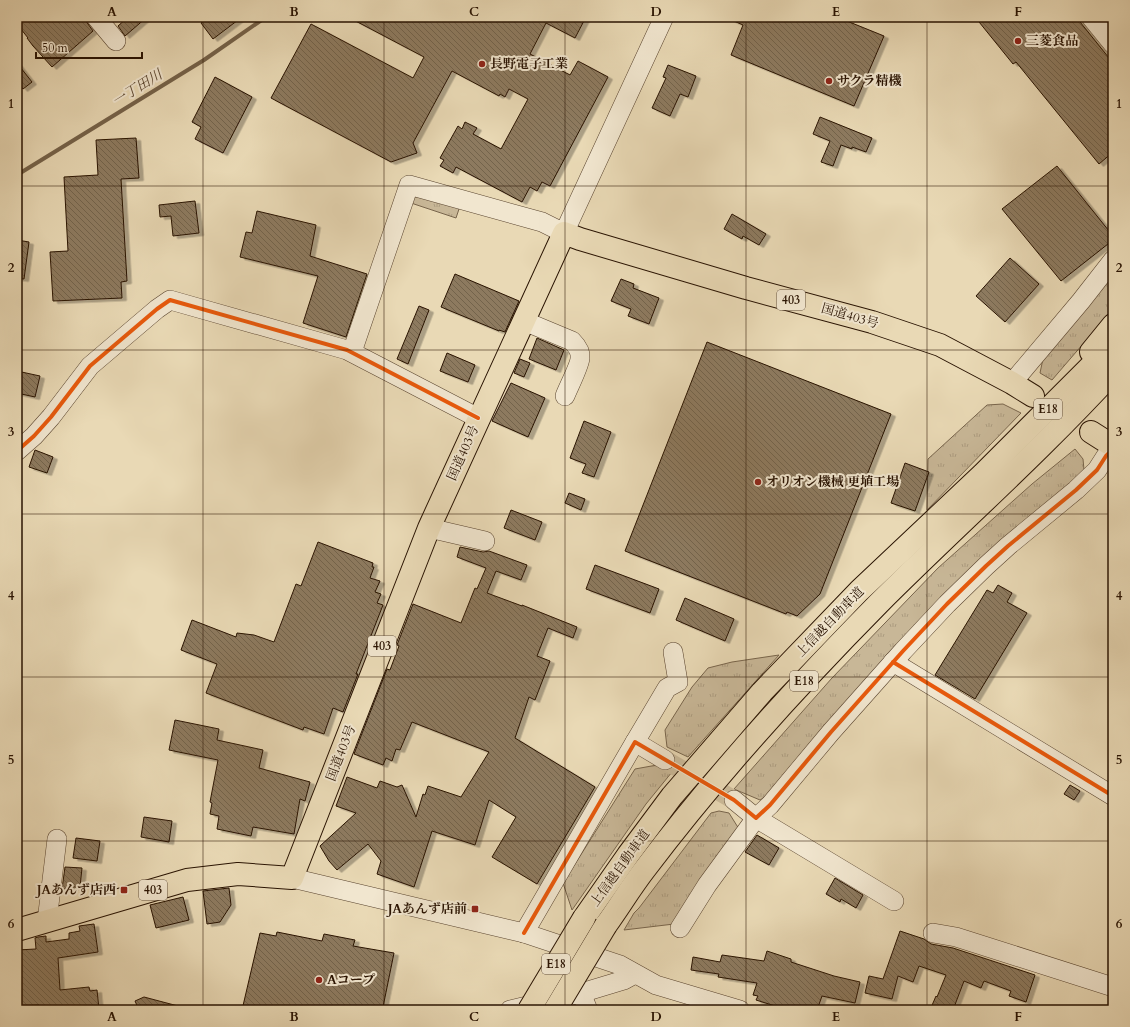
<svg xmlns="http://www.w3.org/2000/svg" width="1130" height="1027" font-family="Cardo,'Noto Serif JP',serif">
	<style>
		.grass { fill: url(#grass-tufts); stroke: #78654c }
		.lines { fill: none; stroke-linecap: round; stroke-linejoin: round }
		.stream { stroke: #756249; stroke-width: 4 }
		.building { fill: url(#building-back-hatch); stroke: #291302; filter: url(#shadow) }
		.minor-tunnel { stroke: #ccbb9a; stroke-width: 19; stroke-dasharray: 19 10; stroke-linecap: butt }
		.minor-casing { stroke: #59442f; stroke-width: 20 }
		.highway-casing { stroke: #291302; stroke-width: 24 }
		.minor { stroke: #f1e6cf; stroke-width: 19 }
		.highway { stroke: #e9d9b5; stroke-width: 22 }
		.highway-bridge-casing { stroke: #291302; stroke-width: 24; stroke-linecap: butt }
		.highway-bridge { stroke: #e9d9b5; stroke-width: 22 }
		.cycleway-casing { stroke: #f1e6cf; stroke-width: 6 }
		.cycleway { stroke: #e8590c; stroke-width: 4 }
		.grid { fill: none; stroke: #291302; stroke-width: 1; stroke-opacity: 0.55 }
		.poi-dot { fill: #8f2418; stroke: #f1e6cf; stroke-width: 1.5 }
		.labels { text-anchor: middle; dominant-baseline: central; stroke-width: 4; stroke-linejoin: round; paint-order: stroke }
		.shield { fill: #f1e6cf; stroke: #655240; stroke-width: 1 }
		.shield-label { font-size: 12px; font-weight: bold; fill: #291302 }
		.poi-label { font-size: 13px; font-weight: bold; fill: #291302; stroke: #f1e6cf; text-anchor: start }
		.street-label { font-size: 13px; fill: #291302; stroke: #f1e6cf }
		.water-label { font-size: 14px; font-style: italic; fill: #5c4731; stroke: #f1e6cf }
		.neatline { fill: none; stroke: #291302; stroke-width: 1.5 }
		.grid-label { font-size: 13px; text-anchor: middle; font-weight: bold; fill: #291302 }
	</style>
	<defs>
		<pattern id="grass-tufts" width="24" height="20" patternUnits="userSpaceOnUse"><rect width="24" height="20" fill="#c8b797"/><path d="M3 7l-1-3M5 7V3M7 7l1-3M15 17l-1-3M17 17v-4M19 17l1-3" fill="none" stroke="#ac9c80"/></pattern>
		<pattern id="building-back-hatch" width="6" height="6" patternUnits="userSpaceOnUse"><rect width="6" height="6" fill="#8d7a5f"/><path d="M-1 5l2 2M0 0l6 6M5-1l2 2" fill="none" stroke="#73634c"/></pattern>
		<filter id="shadow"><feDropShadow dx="4.5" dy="2.5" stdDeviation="0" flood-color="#0004"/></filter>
	</defs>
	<rect width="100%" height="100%" fill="#e9d9b5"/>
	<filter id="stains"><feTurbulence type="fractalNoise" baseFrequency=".005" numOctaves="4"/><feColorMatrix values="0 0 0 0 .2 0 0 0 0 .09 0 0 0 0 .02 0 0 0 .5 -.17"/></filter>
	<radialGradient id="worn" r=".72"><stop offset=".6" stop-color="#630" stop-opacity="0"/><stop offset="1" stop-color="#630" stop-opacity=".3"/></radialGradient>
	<g class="grass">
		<polygon points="413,196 460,206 456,218 411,203"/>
		<polygon points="1113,268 1113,309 1052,380 1040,373 1044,354"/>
		<polygon points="1003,404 1021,413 927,510 928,459 987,405"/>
		<polygon points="1075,449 1083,459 1084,470 769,794 760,800 734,789 832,678 938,568 1032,484"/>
		<polygon points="779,655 688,757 667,747 665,730 692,687 708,668 732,662"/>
		<polygon points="657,765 672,772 646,804 572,910 563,883 635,769"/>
		<polygon points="719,811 729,813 739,829 674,924 624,930 634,913 639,908 711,813"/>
	</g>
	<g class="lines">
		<polyline class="stream" points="17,175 204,60 266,17"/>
	</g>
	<g class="building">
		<polygon points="25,17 83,17 93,31 52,67 33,46 27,38 28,38 17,24"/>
		<polygon points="128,17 147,17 125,36 118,26"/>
		<polygon points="209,17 242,17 213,39 201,23"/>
		<polygon points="348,17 586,17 575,38 546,23 530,54 570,75 578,61 608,77 550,186 542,182 537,191 530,187 522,202 456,167 453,173 440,166 444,160 440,158 458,126 462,129 465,122 477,128 473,134 501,149 528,99 509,89 505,97 500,94 499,96 452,71 413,143 417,153 391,162 271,98 311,24 413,78 424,57"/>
		<polygon points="725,17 837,17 884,36 854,106 731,55 743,25"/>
		<polygon points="975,17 1076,17 1113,63 1113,152 1099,164 1016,62 1013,64"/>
		<polygon points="17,63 32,82 23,89 17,82"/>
		<polygon points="668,65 696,76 688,97 680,94 670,116 652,108 666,78 663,77"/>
		<polygon points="215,77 252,97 223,153 195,139 201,127 192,122"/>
		<polygon points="820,117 872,138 866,152 852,147 852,149 841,145 833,166 821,162 830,141 813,134"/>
		<polygon points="136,138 139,178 121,179 127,281 121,282 122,298 53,301 50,252 68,251 64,177 98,175 96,140"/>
		<polygon points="1057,166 1113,236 1113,240 1061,281 1002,209"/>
		<polygon points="195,201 199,233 173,236 171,216 160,217 159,205"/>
		<polygon points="257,211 316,225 310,256 367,274 346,337 303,323 318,276 240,257 246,232 252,233"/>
		<polygon points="732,214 766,234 759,245 743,236 742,239 724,229"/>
		<polygon points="17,240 29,242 24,279 17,278"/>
		<polygon points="1010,258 1039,284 1005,322 976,296"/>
		<polygon points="455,274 519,301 505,332 499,330 499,331 441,307"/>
		<polygon points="621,279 634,284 633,288 659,298 649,324 628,316 631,309 611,301"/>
		<polygon points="419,306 429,310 408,364 397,359"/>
		<polygon points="537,338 564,350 556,370 529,359"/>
		<polygon points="707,342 891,414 820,594 797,616 787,612 786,614 625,551"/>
		<polygon points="447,353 475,365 468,382 440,371"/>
		<polygon points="520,359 530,363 524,377 514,373"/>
		<polygon points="17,371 40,376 35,397 17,393"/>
		<polygon points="511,383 545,398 528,437 492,421"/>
		<polygon points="584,421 611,432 594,477 582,473 586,464 570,458"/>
		<polygon points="35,450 53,457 47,473 29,467"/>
		<polygon points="905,463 929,472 915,511 891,503"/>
		<polygon points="569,493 585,499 581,510 565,503"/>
		<polygon points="511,510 542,522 535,540 504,528"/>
		<polygon points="318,542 373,563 372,567 374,567 370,578 380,581 375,592 381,594 377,603 383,605 356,674 358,674 343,712 333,708 324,734 304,727 303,730 206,693 217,664 181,650 192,620 236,637 237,633 254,635 274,642 296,584 301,586"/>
		<polygon points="460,547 483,552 489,551 527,565 521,580 496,571 487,593 522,606 522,605 577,627 573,638 548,628 537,656 550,661 535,700 529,697 515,738 595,787 537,884 492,857 516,817 489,800 475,845 432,831 414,887 377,874 381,861 368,844 337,870 329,861 320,846 356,813 336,806 347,777 377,788 380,781 397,787 402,785 416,817 423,794 425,795 428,786 461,797 489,752 412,722 400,750 396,749 392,761 386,758 383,765 354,754 387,669 390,670 399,646 397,645 413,604 461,623 475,588 477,589 486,568 457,557"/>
		<polygon points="595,565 659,589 650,613 586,589"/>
		<polygon points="998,585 1012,593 1007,602 1027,613 975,699 935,675 987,590 993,593"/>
		<polygon points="685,598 734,619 725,641 676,620"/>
		<polygon points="175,720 219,729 217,740 263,750 259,768 310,782 305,801 300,799 294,834 253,827 251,836 217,829 219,816 210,814 212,803 210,802 218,760 169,750"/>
		<polygon points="1070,785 1080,791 1074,800 1064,794"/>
		<polygon points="144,817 172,821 169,842 141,837"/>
		<polygon points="757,835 779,848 769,865 745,852"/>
		<polygon points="76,838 100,841 97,861 73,858"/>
		<polygon points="65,867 82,868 80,887 69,887 69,889 62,889"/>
		<polygon points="835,878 863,895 856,908 841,899 840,902 826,894"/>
		<polygon points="229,888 231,905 220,922 207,924 203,891"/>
		<polygon points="183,897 189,920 156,928 150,905"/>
		<polygon points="94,924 98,952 58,958 60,990 89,987 90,991 97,990 99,1009 86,1010 85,1006 47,1010 40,1010 39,1005 19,1006 17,980 17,950 36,949 35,938 38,937 46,936 46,942 69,939 69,933 80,931 79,926"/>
		<polygon points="900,931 924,939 931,944 953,948 1035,975 1026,1002 1009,996 1011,991 984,981 981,988 964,981 953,1010 930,1010 936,996 937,997 946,975 919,966 913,982 898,976 892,999 865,993 869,976 883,979"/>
		<polygon points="277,932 322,941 324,934 355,940 353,946 394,953 383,1007 369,1010 242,1010 260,933 276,936"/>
		<polygon points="767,951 791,959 791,962 834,976 860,982 855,1003 822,996 817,1010 788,1010 756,1000 758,996 753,995 757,983 718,977 719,974 691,970 693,957 720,962 722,955 764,961"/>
		<polygon points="144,997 178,1006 178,1010 139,1010 135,1001"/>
	</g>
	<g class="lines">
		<polyline class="minor-tunnel" points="665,760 734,800"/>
		<defs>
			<g id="minor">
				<polyline points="96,17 116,41"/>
				<polyline points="1091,17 1113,44"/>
				<path d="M 524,321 L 572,341 C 577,346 581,351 580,358 C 580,365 568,388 565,396"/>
				<polyline points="352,352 409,185 542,222 564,233 664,17"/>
				<polyline points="1012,383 1081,301 1113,260"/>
				<polyline points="17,451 34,436 51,417 90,366 157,309 170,300 347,350 478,418"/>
				<polyline points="429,528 485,541"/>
				<polyline points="893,662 1113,796"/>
				<polyline points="635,742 667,688 678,682 673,652"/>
				<polyline points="734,800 756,818 770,805 831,732 903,651 947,604 986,566 1008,546 1076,490 1097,470 1106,456 1113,449"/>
				<polyline points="292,878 524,933 620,965 656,985 740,1010"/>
				<polyline points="47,921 57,839"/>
				<polyline points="680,928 707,885 756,818 894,901"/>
				<polyline points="524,933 635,742 665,760"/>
				<polyline points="933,933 956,937 1113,987"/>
				<polyline points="581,993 588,1010"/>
				<polyline points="510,1010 581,993 624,980 635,974"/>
			</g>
			<g id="highway">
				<polyline points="1091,352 1113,325"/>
				<polyline points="1091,432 1113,446"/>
				<polyline points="584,918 628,855 672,796 762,692 859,591 983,474 1113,344"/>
				<path d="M 606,925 C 619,907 631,887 645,869 C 716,775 796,687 879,603 C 957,525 1039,453 1113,372"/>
				<polyline points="17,930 187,880 238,874 292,878 429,528 564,233 580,239 746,288 872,322 940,345 1012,383 1033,396"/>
			</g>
		</defs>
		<use href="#minor" class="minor-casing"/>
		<use href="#highway" class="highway-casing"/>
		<use href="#minor" class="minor"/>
		<use href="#highway" class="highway"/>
		<defs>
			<g id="highway-bridge">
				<polyline points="529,1010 584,918"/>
				<polyline points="555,1010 606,925"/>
			</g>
		</defs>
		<use href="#highway-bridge" class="highway-bridge-casing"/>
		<use href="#highway-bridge" class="highway-bridge"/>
		<defs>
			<g id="cycleway">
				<polyline points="17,451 34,436 51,417 90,366 157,309 170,300 347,350 478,418"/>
				<polyline points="893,662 1113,796"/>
				<polyline points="524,933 635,742 734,800 756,818 770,805 831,732 903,651 947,604 986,566 1008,546 1076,490 1097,470 1106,456 1113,449"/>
			</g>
		</defs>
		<use href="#cycleway" class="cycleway-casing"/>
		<use href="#cycleway" class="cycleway"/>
	</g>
	<path class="grid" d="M 203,17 L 203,1010M 384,17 L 384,1010M 565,17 L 565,1010M 746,17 L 746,1010M 927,17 L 927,1010M 17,186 L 1113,186M 17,350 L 1113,350M 17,514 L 1113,514M 17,677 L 1113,677M 17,841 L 1113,841"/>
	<g class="poi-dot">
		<circle cx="1018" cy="41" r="4"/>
		<circle cx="482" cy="64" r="4"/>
		<circle cx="829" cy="81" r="4"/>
		<circle cx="758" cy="482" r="4"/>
		<rect x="120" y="886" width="8" height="8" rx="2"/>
		<rect x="471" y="905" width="8" height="8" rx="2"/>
		<circle cx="319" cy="980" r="4"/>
	</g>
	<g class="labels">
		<g class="shield">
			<rect x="777" y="290" width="28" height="20" rx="3"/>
			<rect x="1034" y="399" width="28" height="20" rx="3"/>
			<rect x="368" y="636" width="28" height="20" rx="3"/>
			<rect x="790" y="671" width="28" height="20" rx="3"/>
			<rect x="139" y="880" width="28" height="20" rx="3"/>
			<rect x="542" y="954" width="28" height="20" rx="3"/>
		</g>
		<g class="shield-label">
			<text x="791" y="300">403</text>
			<text x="1048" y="409">E18</text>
			<text x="382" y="646">403</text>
			<text x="804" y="681">E18</text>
			<text x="153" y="890">403</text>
			<text x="556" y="964">E18</text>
		</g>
		<g class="poi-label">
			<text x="1026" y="41">三菱食品</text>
			<text x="490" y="64">長野電子工業</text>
			<text x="837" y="81">サクラ精機</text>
			<text x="766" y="482">オリオン機械 更埴工場</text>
			<text x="116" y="890" text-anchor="end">JAあんず店西</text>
			<text x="467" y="909" text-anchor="end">JAあんず店前</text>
			<text x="327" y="980">Aコープ</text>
		</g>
		<g class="street-label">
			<text transform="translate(850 316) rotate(16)">国道403号</text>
			<text transform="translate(463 453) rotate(-66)">国道403号</text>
			<text transform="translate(830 622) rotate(-46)">上信越自動車道</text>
			<text transform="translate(341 753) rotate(-69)">国道403号</text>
			<text transform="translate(620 868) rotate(-54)">上信越自動車道</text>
		</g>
		<g class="water-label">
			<text transform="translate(137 88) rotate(-32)">一丁田川</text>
		</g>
	</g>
	<rect width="1130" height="1027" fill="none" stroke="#e9d9b5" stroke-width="44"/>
	<path d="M36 52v6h106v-6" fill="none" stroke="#291302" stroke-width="2"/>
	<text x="42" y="52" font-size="12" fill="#291302" stroke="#f1e6cf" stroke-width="3" paint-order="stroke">50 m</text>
	<rect x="22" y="22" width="1086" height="983" class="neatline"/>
	<g class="grid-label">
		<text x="112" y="16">A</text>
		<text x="294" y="16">B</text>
		<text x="474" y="16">C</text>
		<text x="656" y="16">D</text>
		<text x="836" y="16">E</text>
		<text x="1018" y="16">F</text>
		<text x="11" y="108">1</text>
		<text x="1119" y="108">1</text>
		<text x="11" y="272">2</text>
		<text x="1119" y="272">2</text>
		<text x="11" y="436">3</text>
		<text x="1119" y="436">3</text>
		<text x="11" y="600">4</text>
		<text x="1119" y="600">4</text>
		<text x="11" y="764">5</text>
		<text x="1119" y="764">5</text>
		<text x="11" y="928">6</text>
		<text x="1119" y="928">6</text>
		<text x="112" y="1021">A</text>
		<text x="294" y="1021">B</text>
		<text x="474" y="1021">C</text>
		<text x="656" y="1021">D</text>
		<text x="836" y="1021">E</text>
		<text x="1018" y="1021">F</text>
	</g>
	<rect width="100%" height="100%" filter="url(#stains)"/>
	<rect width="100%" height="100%" fill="url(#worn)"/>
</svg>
